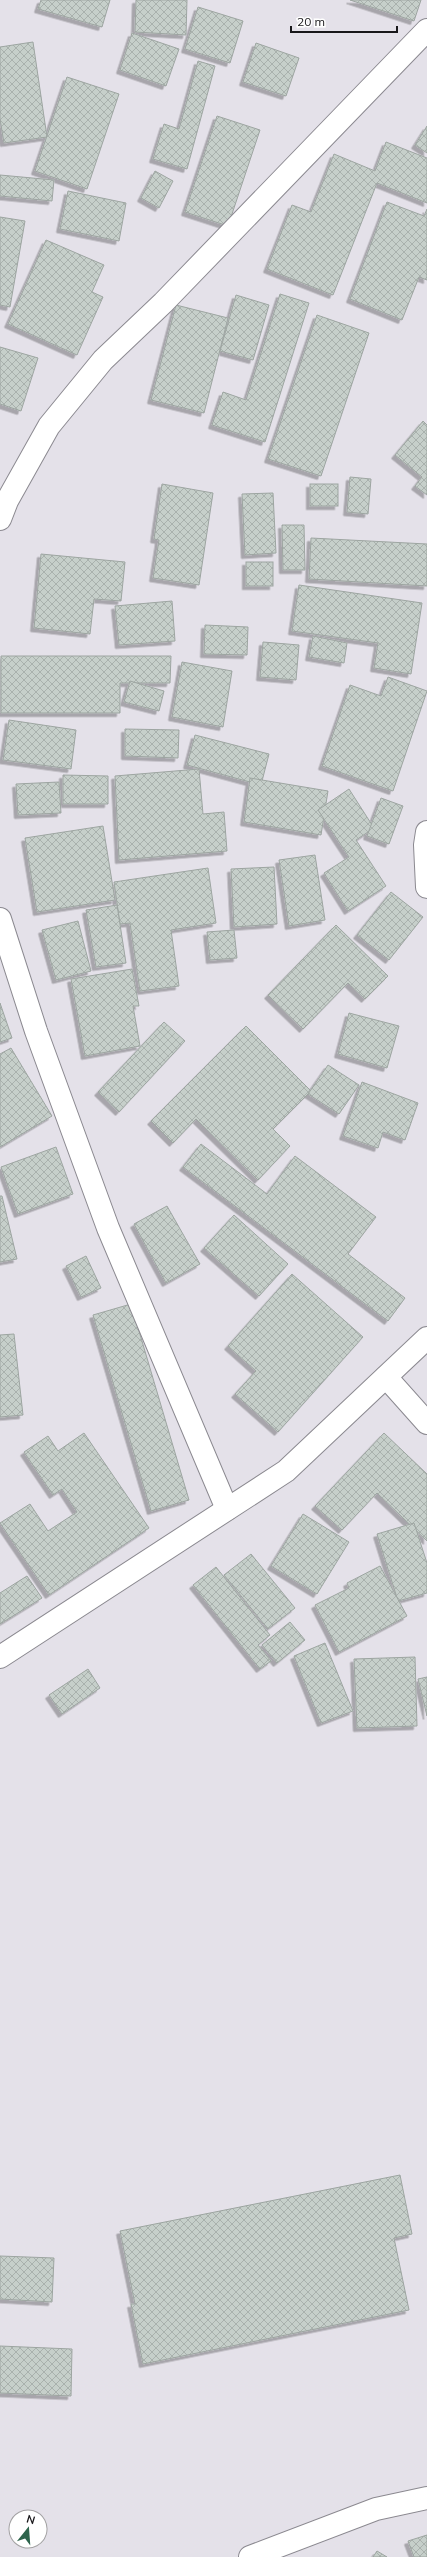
<svg xmlns="http://www.w3.org/2000/svg" width="427" height="2557" font-family="Mulish,sans-serif">
	<style>
		.building { fill: url(#building-cross-hatch); stroke: #9da5a1; filter: url(#shadow) }
		.lines { fill: none; stroke-linecap: round; stroke-linejoin: round }
		.street-casing { stroke: #8b8990; stroke-width: 24 }
		.secondary-casing { stroke: #8b8990; stroke-width: 24 }
		.street { stroke: #fff; stroke-width: 22 }
		.secondary { stroke: #fff; stroke-width: 22 }
	</style>
	<defs>
		<pattern id="building-cross-hatch" width="8" height="8" patternUnits="userSpaceOnUse"><rect width="8" height="8" fill="#c6cfca"/><path d="M0 0l8 8M0 8l8-8" fill="none" stroke="#a9b1ad"/></pattern>
		<filter id="shadow"><feDropShadow dx="-3.5" dy="3.5" stdDeviation="0" flood-color="#0004"/></filter>
	</defs>
	<rect width="100%" height="100%" fill="#e4e1e9"/>
	<g class="building">
		<polygon points="41,0 110,0 102,27 38,9"/>
		<polygon points="136,0 187,0 186,35 135,32"/>
		<polygon points="350,0 421,0 414,21"/>
		<polygon points="198,7 243,21 230,63 185,49"/>
		<polygon points="132,33 179,49 166,86 120,70"/>
		<polygon points="33,42 47,137 4,143 0,119 0,47"/>
		<polygon points="256,43 299,58 286,96 243,82"/>
		<polygon points="198,61 215,66 187,169 153,159 164,124 179,129"/>
		<polygon points="67,77 119,94 87,189 35,171"/>
		<polygon points="217,116 260,130 228,226 185,212"/>
		<polygon points="427,126 427,153 415,145"/>
		<polygon points="386,142 427,158 427,203 377,183 333,295 267,269 292,205 311,212 334,154 375,171"/>
		<polygon points="155,171 173,181 159,208 141,198"/>
		<polygon points="0,175 54,180 52,201 0,196"/>
		<polygon points="68,191 126,203 119,241 60,229"/>
		<polygon points="387,202 424,216 427,209 427,280 419,277 402,320 350,299"/>
		<polygon points="0,217 25,221 10,307 0,305"/>
		<polygon points="46,240 104,265 92,292 103,297 77,355 8,324"/>
		<polygon points="280,294 309,303 265,442 212,425 223,392 246,400"/>
		<polygon points="236,295 269,305 253,360 220,351"/>
		<polygon points="176,305 228,318 204,413 151,400"/>
		<polygon points="317,315 369,333 321,476 268,459"/>
		<polygon points="0,347 38,358 21,411 0,404"/>
		<polygon points="423,421 427,425 427,495 415,486 422,477 395,455"/>
		<polygon points="350,477 371,479 368,514 347,512"/>
		<polygon points="162,484 213,493 199,585 153,578 159,540 154,539"/>
		<rect x="310" y="484" width="28" height="22"/>
		<polygon points="273,493 276,553 245,555 242,494"/>
		<polygon points="282,525 304,525 305,570 283,570"/>
		<polygon points="311,538 427,544 427,586 309,579"/>
		<polygon points="41,554 125,562 121,601 94,599 90,634 34,628"/>
		<rect x="246" y="562" width="27" height="24"/>
		<polygon points="299,585 422,603 411,674 374,668 378,643 292,631"/>
		<polygon points="172,601 175,641 119,645 115,606"/>
		<polygon points="205,625 248,627 247,655 204,654"/>
		<polygon points="313,636 347,643 344,663 309,657"/>
		<polygon points="263,642 299,645 296,680 260,677"/>
		<polygon points="1,656 171,656 170,683 120,683 120,713 1,713"/>
		<polygon points="182,662 232,671 223,727 172,717"/>
		<polygon points="388,677 427,691 393,791 322,766 350,685 381,696"/>
		<polygon points="130,681 164,691 159,711 124,702"/>
		<polygon points="9,720 76,730 71,769 3,760"/>
		<polygon points="125,729 179,730 178,758 125,756"/>
		<polygon points="195,735 269,754 261,785 187,765"/>
		<polygon points="199,769 203,814 224,812 227,851 119,860 115,776"/>
		<polygon points="63,775 108,776 108,804 63,804"/>
		<polygon points="250,778 328,791 321,835 244,822"/>
		<polygon points="59,782 61,813 18,815 16,784"/>
		<polygon points="349,789 374,828 356,840 386,886 348,911 324,873 349,857 318,810"/>
		<polygon points="381,798 403,806 389,844 367,836"/>
		<polygon points="103,826 115,900 37,912 25,838"/>
		<polygon points="315,855 325,920 289,926 279,860"/>
		<polygon points="274,867 277,924 234,927 231,869"/>
		<polygon points="208,868 216,923 171,930 179,986 140,991 130,923 120,924 114,882"/>
		<polygon points="391,892 423,917 389,960 357,935"/>
		<polygon points="117,905 126,963 96,967 86,910"/>
		<polygon points="78,921 91,971 56,980 42,930"/>
		<polygon points="336,925 388,976 365,999 348,983 303,1029 268,995"/>
		<polygon points="234,930 237,958 210,960 207,932"/>
		<polygon points="132,969 139,1006 133,1006 140,1046 85,1056 71,979"/>
		<polygon points="0,1003 12,1038 0,1042"/>
		<polygon points="349,1013 399,1026 387,1068 338,1054"/>
		<polygon points="164,1022 185,1041 119,1112 98,1092"/>
		<polygon points="246,1026 311,1091 273,1129 290,1146 258,1180 196,1119 173,1143 151,1121"/>
		<polygon points="11,1048 52,1116 0,1147 0,1054"/>
		<polygon points="328,1065 359,1085 339,1114 308,1094"/>
		<polygon points="362,1082 418,1103 405,1140 383,1132 378,1148 343,1136"/>
		<polygon points="201,1144 267,1194 295,1156 376,1217 348,1254 405,1298 388,1321 183,1167"/>
		<polygon points="56,1147 73,1194 18,1214 1,1167"/>
		<polygon points="0,1196 2,1196 17,1259 0,1262"/>
		<polygon points="167,1206 200,1264 166,1283 134,1224"/>
		<polygon points="234,1215 288,1264 259,1296 204,1248"/>
		<polygon points="86,1256 101,1288 81,1297 66,1266"/>
		<polygon points="292,1274 363,1337 278,1432 235,1394 256,1371 228,1346"/>
		<polygon points="131,1304 189,1500 151,1511 93,1315"/>
		<polygon points="14,1334 23,1415 0,1417 0,1335"/>
		<polygon points="84,1433 149,1528 49,1595 0,1523 30,1504 48,1531 77,1512 62,1489 53,1495 24,1452 48,1436 58,1451"/>
		<polygon points="384,1433 427,1474 427,1541 377,1493 342,1530 315,1506"/>
		<polygon points="303,1514 349,1542 317,1594 271,1566"/>
		<polygon points="414,1523 427,1563 427,1593 398,1601 377,1534"/>
		<polygon points="251,1554 295,1608 268,1629 224,1575"/>
		<polygon points="380,1566 407,1616 339,1652 315,1605 349,1588 347,1583"/>
		<polygon points="216,1567 270,1635 258,1645 271,1661 260,1669 193,1585"/>
		<polygon points="27,1576 42,1598 0,1624 0,1593"/>
		<polygon points="290,1622 305,1640 277,1663 262,1645"/>
		<polygon points="325,1643 353,1711 321,1723 294,1656"/>
		<polygon points="415,1657 417,1726 357,1728 354,1659"/>
		<polygon points="88,1669 100,1688 62,1714 49,1695"/>
		<polygon points="427,1677 427,1716 418,1679"/>
		<polygon points="400,2175 412,2234 394,2238 409,2310 143,2364 131,2304 135,2304 120,2231"/>
		<polygon points="0,2256 54,2258 52,2302 0,2299"/>
		<polygon points="0,2346 72,2349 71,2396 0,2393"/>
		<polygon points="427,2535 427,2557 414,2557 408,2541"/>
		<polygon points="377,2551 387,2557 373,2557"/>
	</g>
	<g class="lines">
		<defs>
			<g id="street">
				<polyline points="0,519 7,501 49,426 103,360 163,303 427,30"/>
				<polyline points="427,832 425,845 427,887"/>
				<polyline points="0,919 36,1031 108,1228 227,1509"/>
				<polyline points="386,1377 427,1423"/>
			</g>
			<g id="secondary">
				<polyline points="0,1657 286,1471 427,1338"/>
				<polyline points="250,2557 376,2509 427,2498"/>
			</g>
		</defs>
		<use href="#street" class="street-casing"/>
		<use href="#secondary" class="secondary-casing"/>
		<use href="#street" class="street"/>
		<use href="#secondary" class="secondary"/>
	</g>
	<g transform="translate(28 2529) rotate(17)"><circle r="19" fill="#ffffff" stroke="#a3a2a3"/>
	<path d="M0-3L7 15L0 10L-7 15Z" fill="#2d644c"/>
	<text y="-6" font-size="11" font-weight="bold" text-anchor="middle" fill="#18171a">N</text>
	</g>
	<path d="M291 26v6h106v-6" fill="none" stroke="#18171a" stroke-width="2"/>
	<text x="297" y="26" font-size="12" fill="#18171a" stroke="#ffffff" stroke-width="3" paint-order="stroke">20 m</text>
</svg>
